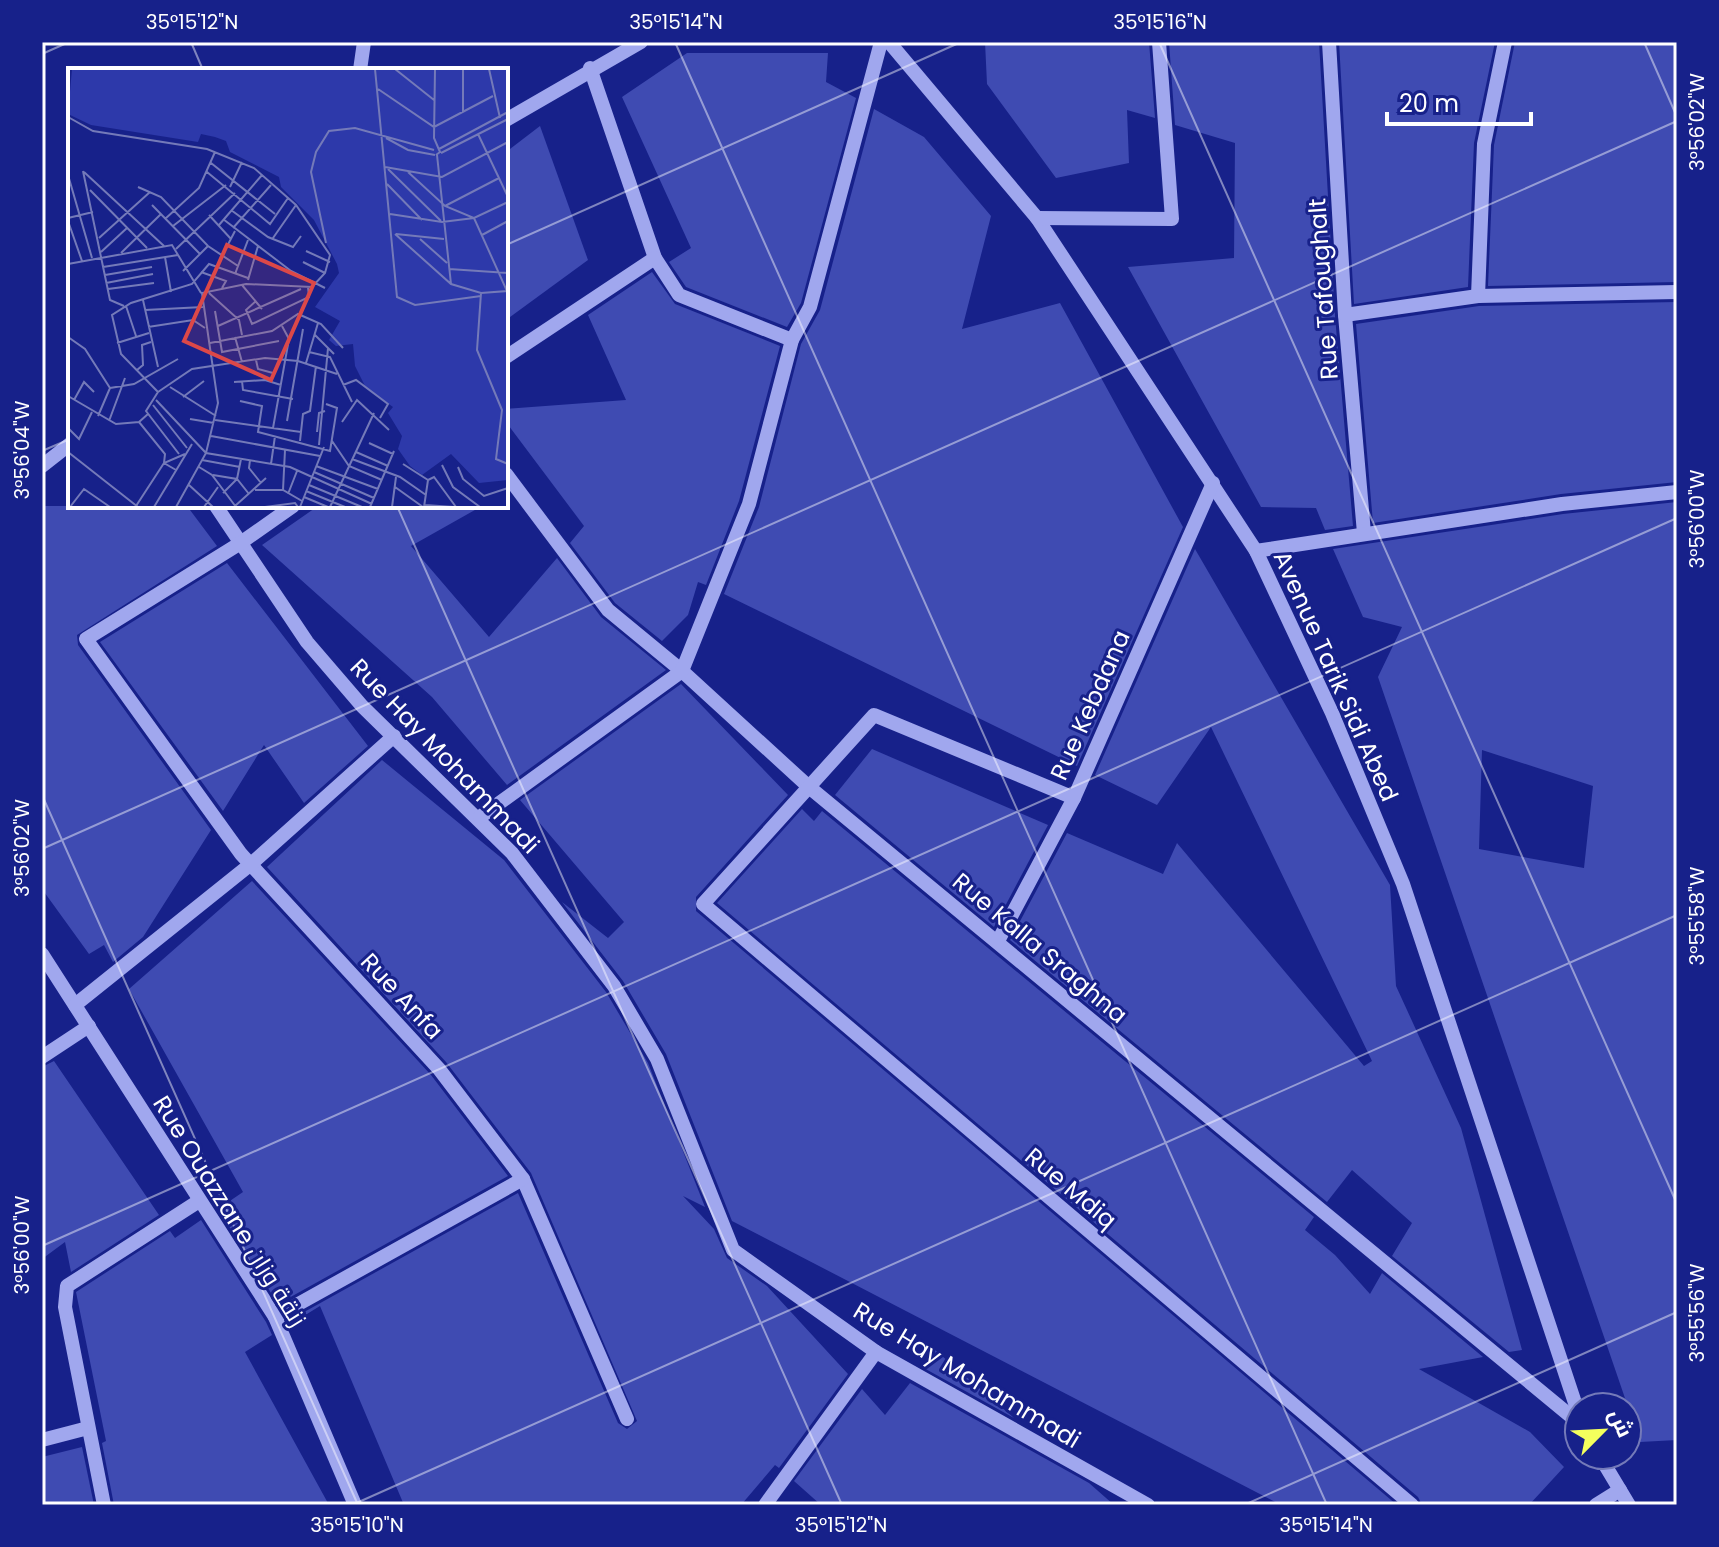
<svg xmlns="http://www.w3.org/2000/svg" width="1719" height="1547" font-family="Poppins,Cairo,sans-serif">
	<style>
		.building { fill: #3f4bb2; fill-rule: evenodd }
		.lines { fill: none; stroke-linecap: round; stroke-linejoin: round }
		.minor { stroke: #a0a7ee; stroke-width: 14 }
		.ticks { fill: none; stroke: #fff; stroke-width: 2; stroke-opacity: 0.45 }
		.labels { text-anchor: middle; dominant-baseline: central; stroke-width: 6; stroke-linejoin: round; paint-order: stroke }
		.street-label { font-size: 24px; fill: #fff; stroke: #17218a }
		.inset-road { fill: none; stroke: #747ab9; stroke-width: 2 }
		.view { fill: #dc4848; fill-opacity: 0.15; stroke: #dc4848; stroke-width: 4 }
		.inset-edge { fill: none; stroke: #fff; stroke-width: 4 }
		.neatline { fill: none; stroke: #fff; stroke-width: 3 }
		.ticks-label { font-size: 20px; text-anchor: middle; fill: #fff }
	</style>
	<rect width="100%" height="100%" fill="#17218a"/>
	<g class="building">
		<polygon points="985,42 1149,42 1155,118 1127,110 1129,163 1056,178 987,84"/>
		<polygon points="1169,42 1319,42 1335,316 1353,526 1325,530 1316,508 1261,507 1128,267 1234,258 1235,143 1175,125"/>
		<polygon points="1339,42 1495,42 1474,143 1468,287 1354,304"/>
		<polygon points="1515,42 1677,42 1677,282 1488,286 1494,145"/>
		<polygon points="687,53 828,53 826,82 856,98 801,303 787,327 686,287 669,262 691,248 622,97"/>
		<polygon points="874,109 924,137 991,216 962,329 1060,303 1183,527 1077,766 724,594 759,507 801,344 820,310"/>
		<polygon points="540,126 588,260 506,320 506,152"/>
		<polygon points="652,272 675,304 780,346 739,501 706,585 698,582 688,615 662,641 615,603 570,543 584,526 506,422 506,409 626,400 588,315"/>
		<polygon points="1677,302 1677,482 1561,494 1373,523 1356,324 1479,306"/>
		<path d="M 1677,502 L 1677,1440 L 1640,1442 L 1378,677 L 1402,627 L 1363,617 L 1333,549 L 1563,514 ZM 1482,750 L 1593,786 L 1584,868 L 1479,849 Z"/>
		<polygon points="42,506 187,506 217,546 77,635 78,645 211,830 143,937 113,962 104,945 89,954 42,889"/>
		<polygon points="318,506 482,506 411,546 489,637 557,558 601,617 666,670 507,785 432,697 262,545"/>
		<polygon points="1195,549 1390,885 1396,986 1461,1128 1522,1350 1509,1352 1392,1256 1412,1223 1352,1170 1327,1202 1010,940 1067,833 1163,874 1177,843 1364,1066 1372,1061 1211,727 1157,805 1095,775"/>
		<polygon points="227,563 368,746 304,803 264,745 223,811 100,642"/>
		<polygon points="681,684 788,795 696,897 696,911 1397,1505 1281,1505 732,1221 666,1054 623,981 562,902 608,938 624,922 520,800"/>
		<polygon points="872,749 1048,825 994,927 835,795"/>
		<polygon points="382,760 504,860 606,992 648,1063 705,1207 683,1196 714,1229 727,1258 767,1286 848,1374 779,1468 775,1465 741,1505 404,1505 320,1306 289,1325 288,1321 518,1193 618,1423 627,1429 637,1421 531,1173 446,1062 267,867"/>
		<polygon points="802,809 814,821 822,811 1314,1217 1305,1230 1335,1255 1370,1294 1382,1273 1483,1357 1419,1369 1530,1432 1564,1467 1529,1505 1422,1505 1418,1497 717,903"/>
		<polygon points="252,881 431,1075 508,1176 278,1304 218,1209 243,1192 129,989"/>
		<polygon points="54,1061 159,1215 71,1272 65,1242 42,1259 42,1067"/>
		<polygon points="201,1220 266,1322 272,1335 245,1352 329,1505 114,1505 102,1443 106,1441 76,1292 170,1231 175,1238"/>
		<polygon points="935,1350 1014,1418 922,1367"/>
		<polygon points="910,1383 1089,1483 1114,1505 821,1505 794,1481 862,1389 885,1415"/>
		<polygon points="82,1447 94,1505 42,1505 42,1457"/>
	</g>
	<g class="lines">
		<g class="minor">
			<polyline points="889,42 1037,218 1256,551 1332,713 1403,884 1579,1415"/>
			<polyline points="1329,42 1345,315 1364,533"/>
			<polyline points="590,68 655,258 679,295 792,340"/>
			<polyline points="360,70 364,42"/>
			<polyline points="506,120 641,42"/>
			<polyline points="1037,218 1172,219 1159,42"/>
			<polyline points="1478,296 1484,144 1505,42"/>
			<polyline points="1345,315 1478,296 1677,292"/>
			<polyline points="506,357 655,258"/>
			<polyline points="42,466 70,444"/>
			<polyline points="506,474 608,610 682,671 809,787 1579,1423"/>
			<polyline points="216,506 307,642 362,706 512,853 614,986 657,1059 733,1250 876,1352 1148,1505"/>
			<polyline points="293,506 239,544 86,639 241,854 439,1069 523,1179 627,1419"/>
			<polyline points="1256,551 1562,504 1677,492"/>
			<polyline points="1074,798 874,715 703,904 1412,1505"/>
			<polyline points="480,817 682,671 749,504 792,340 810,307 881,42"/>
			<polyline points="998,941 1074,798 1213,483"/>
			<polyline points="42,954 275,1317 355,1505"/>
			<polyline points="75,1005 251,864 394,736"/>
			<polyline points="42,1057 89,1026"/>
			<polyline points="275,1317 523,1179"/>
			<polyline points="42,1440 88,1428"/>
			<polyline points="1599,1455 1629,1505"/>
			<polyline points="104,1505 65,1307 67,1286 199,1201"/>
			<polyline points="765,1505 876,1352"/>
			<polyline points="1596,1505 1620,1490"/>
		</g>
	</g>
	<path class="ticks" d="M 191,42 L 203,70M 675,42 L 1327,1505M 1159,42 L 1677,1204M 1644,42 L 1677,117M 42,54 L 69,42M 506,245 L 961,42M 42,451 L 70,439M 397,506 L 842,1505M 42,795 L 358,1505M 42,849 L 1677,121M 42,1246 L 1677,518M 352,1505 L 1677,915M 1244,1505 L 1677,1312"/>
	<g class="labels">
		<g class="street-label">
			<text transform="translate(1323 289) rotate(-94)">Rue Tafoughalt</text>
			<text transform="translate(1336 676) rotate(66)">Avenue Tarik Sidi Abed</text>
			<text transform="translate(1090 705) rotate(-66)">Rue Kebdana</text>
			<text transform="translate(445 756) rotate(46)">Rue Hay Mohammadi</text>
			<text transform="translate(1040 948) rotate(40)">Rue Kalla Sraghna</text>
			<text transform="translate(402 996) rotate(47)">Rue Anfa</text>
			<text transform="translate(1071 1188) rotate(40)">Rue Mdiq</text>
			<text transform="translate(230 1211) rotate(58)">Rue Ouazzane زنقة وزان</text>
			<text transform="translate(967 1375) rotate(31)">Rue Hay Mohammadi</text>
		</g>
	</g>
	<g transform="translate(68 68)">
		<rect width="440" height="440" fill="#17218a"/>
		<path d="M 4,1 L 440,1 L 440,412 L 411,415 L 383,386 L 354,407 L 342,398 L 330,381 L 334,368 L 320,345 L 325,339 L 298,320 L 287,298 L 285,276 L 268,278 L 261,272 L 272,253 L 247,239 L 271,205 L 269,196 L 246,152 L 213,119 L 211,109 L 162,84 L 158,73 L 147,69 L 133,66 L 130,74 L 23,57 L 0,46 Z" fill="#2d39aa"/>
		<path class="inset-road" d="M 307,1 L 329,229 L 347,237 L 413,228M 327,1 L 366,32M 367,1 L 366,70 L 372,84 L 368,87M 395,1 L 395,44M 421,1 L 432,50M 310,21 L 366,59 L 425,28M 0,49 L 25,63 L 139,81 L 186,100 L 228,137 L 262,187 L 257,205 L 244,219 L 178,216 L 134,225 L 150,335 L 138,385 L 108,439M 410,66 L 440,129M 318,70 L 340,82 L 367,87M 371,81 L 440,44M 373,85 L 440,51M 369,87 L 383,216M 143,95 L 207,146M 317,99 L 374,109 L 440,74M 320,101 L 373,153M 15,103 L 42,232 L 56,238M 16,104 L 96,178M 139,104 L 202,156 L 220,130M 0,107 L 24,190M 319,116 L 354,152M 70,119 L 93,129 L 140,178 L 170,198M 162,119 L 174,94M 22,122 L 79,180M 84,137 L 132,186M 377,138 L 431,110M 163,142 L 200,169 L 225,179 L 233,168M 322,146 L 374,154 L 406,150 L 440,134M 141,147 L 163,171M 0,150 L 25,144M 97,151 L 131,120 L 147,84M 155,151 L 223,203 L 257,220M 0,153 L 14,193M 151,157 L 194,107M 105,158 L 158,117M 165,160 L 203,117M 327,166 L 383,216 L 413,225 L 439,223 L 406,150 L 377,138 L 340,104M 328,166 L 376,171M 414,167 L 440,153M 31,170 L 82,124M 205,170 L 228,137M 352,171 L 379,195M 258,175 L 243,104 L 248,84 L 261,63 L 287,60 L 366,82M 108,181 L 167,125M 238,183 L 262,194M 33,184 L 59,160M 53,185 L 93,146M 154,188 L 167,163M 97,189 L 103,224M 235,194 L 257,205M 0,196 L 104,177 L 133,225M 35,199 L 110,187M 381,201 L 440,205M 115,203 L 140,178M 133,204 L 158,213 L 154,220M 167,206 L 180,172M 37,207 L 84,199M 180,212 L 190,178M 38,215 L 85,206M 174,217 L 194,241M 40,221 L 86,215M 141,225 L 171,252 L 174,267M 413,225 L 409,282 L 434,342 L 428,391 L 440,396M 75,232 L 90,299M 188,233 L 178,242 L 184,256 L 241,229 L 240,219M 58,238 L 68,268M 77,242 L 135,239M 147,243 L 154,284 L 211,273M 150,258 L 233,221M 80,259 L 125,252 L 137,260M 246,266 L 266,286M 0,269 L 17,281 L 42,320M 167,269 L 174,294M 49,275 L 81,265M 142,275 L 204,263 L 230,246 L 253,256 L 275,280M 241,284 L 262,289 L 284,334M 188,292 L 190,301 L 205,305M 238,295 L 250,255M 69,302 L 75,297 L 74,277 L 83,274M 174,313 L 175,322 L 225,331M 166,314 L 197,312 L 213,317M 275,317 L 288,312 L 320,336 L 312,350M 102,319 L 148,348M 42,320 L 66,316 L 110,291M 90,324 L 53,286 L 44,247 L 63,235 L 124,216 L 141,196 L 180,210M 90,324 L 124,301 L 197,290 L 230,293 L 269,306M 90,324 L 78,343 L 111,386M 0,328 L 48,356 L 71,354 L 80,346M 115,329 L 136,313M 6,332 L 16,314 L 26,324M 88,332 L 138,385 L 222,399 L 304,436M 172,333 L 194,338 L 190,364 L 262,383 L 269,340 L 258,336M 85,337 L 119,380M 30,348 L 42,320M 122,351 L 146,355M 147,352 L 233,364M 41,353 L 57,310M 219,353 L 235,261M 71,354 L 97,386 L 96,395 L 108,402M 274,354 L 289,332 L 321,362M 0,360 L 11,371 L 24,344M 205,360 L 221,271 L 214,258M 249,364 L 251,345 L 257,343M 143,368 L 252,388M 232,373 L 235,346 L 242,343 L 248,298M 264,373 L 281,398 L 314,412M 301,375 L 325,386M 251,377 L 260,280M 0,384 L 70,439M 288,384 L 320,398M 284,391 L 332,409 L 358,427M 134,392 L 172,399M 182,392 L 181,400 L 193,415M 203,396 L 207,368M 335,396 L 360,412M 374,397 L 385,419 L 412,439M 248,398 L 310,421M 131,399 L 144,407 L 168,439M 390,399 L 395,411 L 416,428 L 440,420M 246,404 L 306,430M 145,407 L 169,411 L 181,426M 121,417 L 145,439M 241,417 L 294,439M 327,419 L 355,439M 187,422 L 215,422 L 234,433M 215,422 L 217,382M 238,423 L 277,439M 155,425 L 169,411 L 173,391M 220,426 L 229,403M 236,429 L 260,439M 357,437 L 386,439M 68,438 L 96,395 L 117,386M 167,438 L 198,410M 2,439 L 16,421 L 42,439M 86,439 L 124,376M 136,439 L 150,419M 197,439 L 227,435 L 230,439M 232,439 L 256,379M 262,439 L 306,345M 302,439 L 326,383M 324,439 L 328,409M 356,439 L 360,412 L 366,409 L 388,439"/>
		<path class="view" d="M 159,177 L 246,215 L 203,312 L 116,273 Z"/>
		<rect width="440" height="440" class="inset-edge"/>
	</g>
	<rect width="1719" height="1547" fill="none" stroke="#17218a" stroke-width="88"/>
	<g transform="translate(1603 1431) rotate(66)"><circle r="38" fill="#17218a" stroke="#747ab9" stroke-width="2"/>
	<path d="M0-6L14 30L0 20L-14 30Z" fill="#f4ff5d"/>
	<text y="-12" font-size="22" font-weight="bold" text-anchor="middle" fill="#ffffff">ش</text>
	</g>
	<path d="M1387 112v12h144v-12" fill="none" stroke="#ffffff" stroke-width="4"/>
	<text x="1399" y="112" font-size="24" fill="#ffffff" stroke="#17218a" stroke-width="6" paint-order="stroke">20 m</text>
	<rect x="44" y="44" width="1631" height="1459" class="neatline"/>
	<g class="ticks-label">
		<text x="192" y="29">35°15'12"N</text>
		<text x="676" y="29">35°15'14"N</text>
		<text x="1160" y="29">35°15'16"N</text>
		<text transform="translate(1697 122) rotate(-90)" y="7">3°56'02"W</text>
		<text transform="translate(22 450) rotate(-90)" y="7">3°56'04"W</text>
		<text transform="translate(1697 519) rotate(-90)" y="7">3°56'00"W</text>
		<text transform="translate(22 848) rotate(-90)" y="7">3°56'02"W</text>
		<text transform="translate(1697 916) rotate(-90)" y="7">3°55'58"W</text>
		<text transform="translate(22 1245) rotate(-90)" y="7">3°56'00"W</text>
		<text transform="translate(1697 1313) rotate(-90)" y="7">3°55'56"W</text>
		<text x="357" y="1532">35°15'10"N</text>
		<text x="841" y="1532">35°15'12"N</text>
		<text x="1326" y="1532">35°15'14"N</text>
	</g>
</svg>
